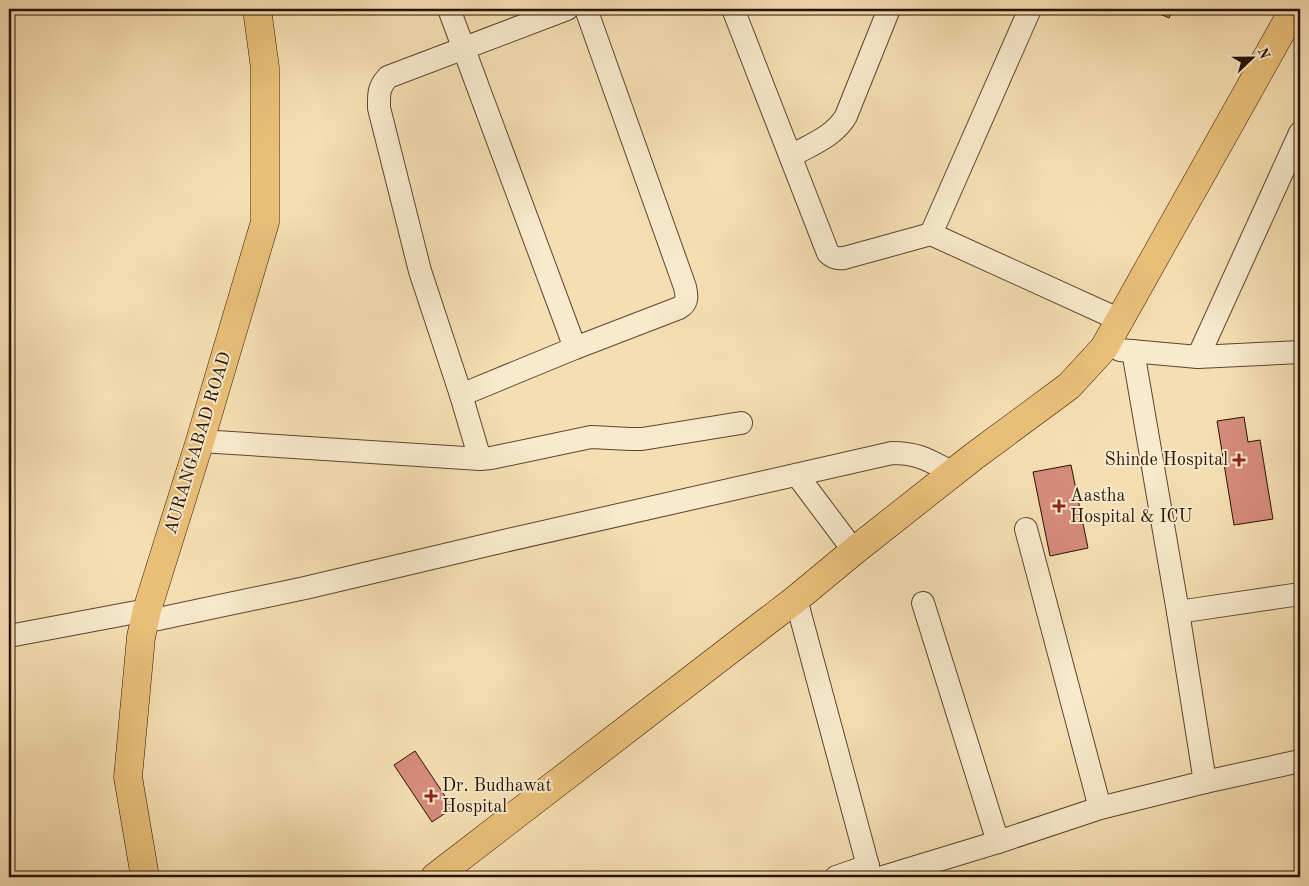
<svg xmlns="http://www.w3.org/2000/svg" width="1309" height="886" font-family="'Old Standard TT',serif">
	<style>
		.building { fill: #d68c7d; stroke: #291202 }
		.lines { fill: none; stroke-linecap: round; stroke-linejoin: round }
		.minor-casing { stroke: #5c452e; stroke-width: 24 }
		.major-casing { stroke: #291202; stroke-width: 29 }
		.minor { stroke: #f8eacd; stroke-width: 22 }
		.major { stroke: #eac079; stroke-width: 28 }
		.poi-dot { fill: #8f2418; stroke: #f8eacd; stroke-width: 2 }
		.labels { text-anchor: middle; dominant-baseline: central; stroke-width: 4; stroke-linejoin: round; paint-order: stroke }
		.street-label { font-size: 18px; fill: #291202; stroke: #f8eacd }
		.poi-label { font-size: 18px; fill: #291202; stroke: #f8eacd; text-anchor: start }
	</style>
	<rect width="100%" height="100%" fill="#f5dfb2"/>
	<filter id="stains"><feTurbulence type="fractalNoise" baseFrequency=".004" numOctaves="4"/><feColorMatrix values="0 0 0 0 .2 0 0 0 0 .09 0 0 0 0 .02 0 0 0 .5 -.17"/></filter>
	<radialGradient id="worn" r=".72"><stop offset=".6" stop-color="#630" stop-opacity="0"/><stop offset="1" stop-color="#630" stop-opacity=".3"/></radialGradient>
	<g class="building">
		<polygon points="1149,9 1173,9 1169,18"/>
		<polygon points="1244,417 1248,442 1260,440 1273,519 1234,525 1217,421"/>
		<polygon points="1071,465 1088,548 1050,556 1033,472"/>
		<polygon points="415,751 453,808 432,822 394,765"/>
	</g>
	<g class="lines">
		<defs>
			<g id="minor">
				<polyline points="449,9 575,348"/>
				<path d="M 733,9 L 828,253 C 833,258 837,259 844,258 L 931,234"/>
				<polyline points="1030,9 931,234 1120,320"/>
				<path d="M 791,156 C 810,145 835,136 846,116 L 889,9"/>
				<polyline points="1120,350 1198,357 1300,352"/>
				<polyline points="1133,351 1178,612 1205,782"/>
				<polyline points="1198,357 1300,133"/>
				<path d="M 461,395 L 575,348 L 679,308 C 688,303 687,296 685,287 L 586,9"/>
				<polyline points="200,441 480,459 491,458 591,437 630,439 642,439 741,423"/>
				<path d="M 480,459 L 461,395 L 420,271 L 379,108 C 379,94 378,88 388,77 L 567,9"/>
				<polyline points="797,475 854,551"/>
				<polyline points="1026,529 1100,808"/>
				<polyline points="796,599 868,866 869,877"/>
				<polyline points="923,603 998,842"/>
				<polyline points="1178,612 1300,594"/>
				<path d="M 144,622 L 305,588 L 504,541 L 892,453 C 920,453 930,461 953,473"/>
				<polyline points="9,636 147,610"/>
				<polyline points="836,877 868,866"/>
				<polyline points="883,877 998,842 1100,808 1205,782 1300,761"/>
			</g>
			<g id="major">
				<polyline points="145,877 128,777 141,637 147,610 200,441 265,222 265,68 257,9"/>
				<polyline points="435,877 796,599 854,551 973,457 1069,386 1104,348 1294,9"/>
			</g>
		</defs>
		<use href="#minor" class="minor-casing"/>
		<use href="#major" class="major-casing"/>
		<use href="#minor" class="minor"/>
		<use href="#major" class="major"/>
	</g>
	<g class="poi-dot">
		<path d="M1236.5 452.5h5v5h5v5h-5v5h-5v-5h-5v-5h5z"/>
		<path d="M1056.5 498.5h5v5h5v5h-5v5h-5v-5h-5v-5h5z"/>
		<path d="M428.5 788.5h5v5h5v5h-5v5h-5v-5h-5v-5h5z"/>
	</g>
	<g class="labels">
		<g class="street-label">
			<text transform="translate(198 443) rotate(-73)">AURANGABAD ROAD</text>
		</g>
		<g class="poi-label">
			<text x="1228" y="460" text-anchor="end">Shinde Hospital</text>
			<text x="1070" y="496">Aastha<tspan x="1070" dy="21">Hospital &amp; ICU</tspan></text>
			<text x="442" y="786">Dr. Budhawat<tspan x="442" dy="21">Hospital</tspan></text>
		</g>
	</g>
	<rect width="1309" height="886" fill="none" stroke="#f5dfb2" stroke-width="30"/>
	<rect x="10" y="10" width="1289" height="866" fill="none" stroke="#291202" stroke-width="2.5"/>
	<rect x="15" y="15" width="1279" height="856" fill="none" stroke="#291202"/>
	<g transform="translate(1252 58) rotate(68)" stroke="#f8eacd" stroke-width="4" paint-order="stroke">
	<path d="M0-4L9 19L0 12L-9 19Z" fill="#291202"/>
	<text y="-8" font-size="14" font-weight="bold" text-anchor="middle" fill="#291202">N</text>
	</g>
	<rect width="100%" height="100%" filter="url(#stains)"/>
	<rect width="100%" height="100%" fill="url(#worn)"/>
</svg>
